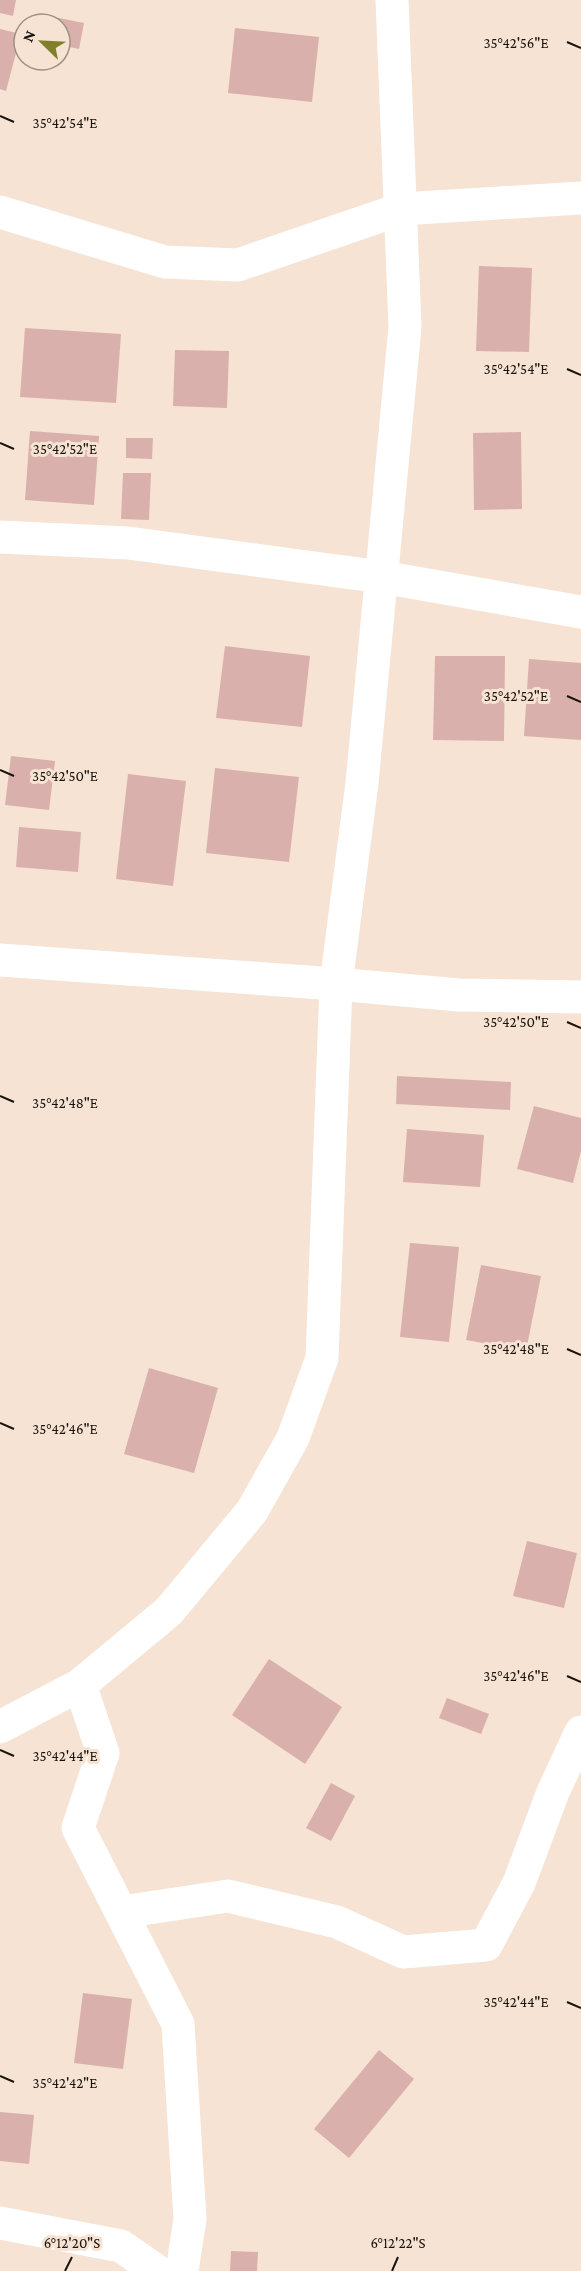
<svg xmlns="http://www.w3.org/2000/svg" width="581" height="2271" font-family="'Crimson Pro',serif">
	<style>
		.building { fill: #d9b0ab }
		.lines { fill: none; stroke-linecap: round; stroke-linejoin: round }
		.street { stroke: #fff; stroke-width: 33 }
		.secondary { stroke: #fff; stroke-width: 33 }
		.ticks { fill: none; stroke: #19130d; stroke-width: 2 }
		.ticks-label { font-size: 15px; text-anchor: middle; fill: #19130d; stroke: #f6e3d3; stroke-width: 6; stroke-linejoin: round; paint-order: stroke }
	</style>
	<rect width="100%" height="100%" fill="#f6e3d3"/>
	<g class="building">
		<polygon points="0,0 16,0 13,16 0,13"/>
		<polygon points="39,14 84,23 79,49 60,45 60,24 36,24"/>
		<polygon points="235,28 319,37 312,102 228,93"/>
		<polygon points="0,29 21,34 6,91 0,89"/>
		<polygon points="479,266 532,268 529,352 476,351"/>
		<polygon points="25,328 121,334 116,403 20,397"/>
		<polygon points="175,350 229,351 227,408 173,406"/>
		<polygon points="30,431 99,436 94,505 25,500"/>
		<polygon points="521,432 522,509 474,510 473,433"/>
		<polygon points="126,438 153,438 152,459 126,458"/>
		<polygon points="123,473 151,473 149,520 121,519"/>
		<polygon points="225,646 310,656 302,727 216,718"/>
		<polygon points="435,656 505,656 504,741 433,740"/>
		<polygon points="529,659 581,663 581,740 524,736"/>
		<polygon points="11,756 55,761 49,810 5,805"/>
		<polygon points="215,768 299,777 289,862 206,853"/>
		<polygon points="128,774 186,781 173,886 116,879"/>
		<polygon points="19,827 81,832 78,872 16,867"/>
		<polygon points="397,1076 511,1082 510,1110 396,1104"/>
		<polygon points="534,1106 581,1118 581,1151 573,1183 517,1169"/>
		<polygon points="407,1129 484,1135 480,1187 403,1182"/>
		<polygon points="410,1243 459,1247 449,1342 400,1337"/>
		<polygon points="481,1265 541,1276 526,1351 466,1340"/>
		<polygon points="149,1368 218,1388 194,1473 124,1454"/>
		<polygon points="527,1541 577,1553 564,1608 513,1596"/>
		<polygon points="269,1659 342,1707 305,1764 232,1715"/>
		<polygon points="447,1698 489,1714 481,1734 439,1718"/>
		<polygon points="331,1783 355,1796 331,1841 306,1828"/>
		<polygon points="83,1993 132,1999 123,2069 74,2063"/>
		<polygon points="379,2050 414,2079 349,2158 314,2129"/>
		<polygon points="0,2112 34,2115 29,2164 0,2161"/>
		<polygon points="231,2251 258,2252 257,2271 230,2271"/>
	</g>
	<g class="lines">
		<g class="street">
			<polyline points="0,212 165,262 238,265 401,209 581,198"/>
			<polyline points="0,537 128,543 382,577 581,612"/>
			<polyline points="80,1685 103,1753 78,1828 178,2024 190,2219 182,2271"/>
			<polyline points="0,1727 80,1685 169,1611 252,1511 293,1438 322,1358 336,984 362,783 405,327 392,0"/>
			<polyline points="122,1912 228,1896 337,1922 403,1952 486,1945 519,1883 553,1792 581,1732"/>
			<polyline points="0,2223 121,2246 157,2271"/>
		</g>
		<polyline class="secondary" points="0,960 336,984 459,995 581,997"/>
	</g>
	<path class="ticks" d="M 567,42 L 581,48M 0,116 L 14,122M 567,369 L 581,375M 0,443 L 14,449M 567,696 L 581,702M 0,770 L 14,776M 567,1022 L 581,1028M 0,1096 L 14,1102M 567,1349 L 581,1355M 0,1423 L 14,1429M 567,1676 L 581,1682M 0,1750 L 14,1756M 567,2002 L 581,2008M 0,2076 L 14,2082M 65,2271 L 72,2257M 392,2271 L 398,2257"/>
	<g class="ticks-label">
		<text x="516" y="48">35°42'56"E</text>
		<text x="65" y="128">35°42'54"E</text>
		<text x="516" y="374">35°42'54"E</text>
		<text x="65" y="454">35°42'52"E</text>
		<text x="516" y="701">35°42'52"E</text>
		<text x="65" y="781">35°42'50"E</text>
		<text x="516" y="1027">35°42'50"E</text>
		<text x="65" y="1108">35°42'48"E</text>
		<text x="516" y="1354">35°42'48"E</text>
		<text x="65" y="1434">35°42'46"E</text>
		<text x="516" y="1681">35°42'46"E</text>
		<text x="65" y="1761">35°42'44"E</text>
		<text x="516" y="2007">35°42'44"E</text>
		<text x="65" y="2088">35°42'42"E</text>
		<text x="72" y="2248">6°12'20"S</text>
		<text x="398" y="2248">6°12'22"S</text>
	</g>
	<g transform="translate(42 42) rotate(294)"><circle r="28" fill="#f6e3d3" stroke="#9e9084" stroke-width="1.5"/>
	<path d="M0-4.5L10 22L0 15L-10 22Z" fill="#7f8029"/>
	<text y="-9" font-size="16" font-weight="bold" text-anchor="middle" fill="#19130d">N</text>
	</g>
</svg>
